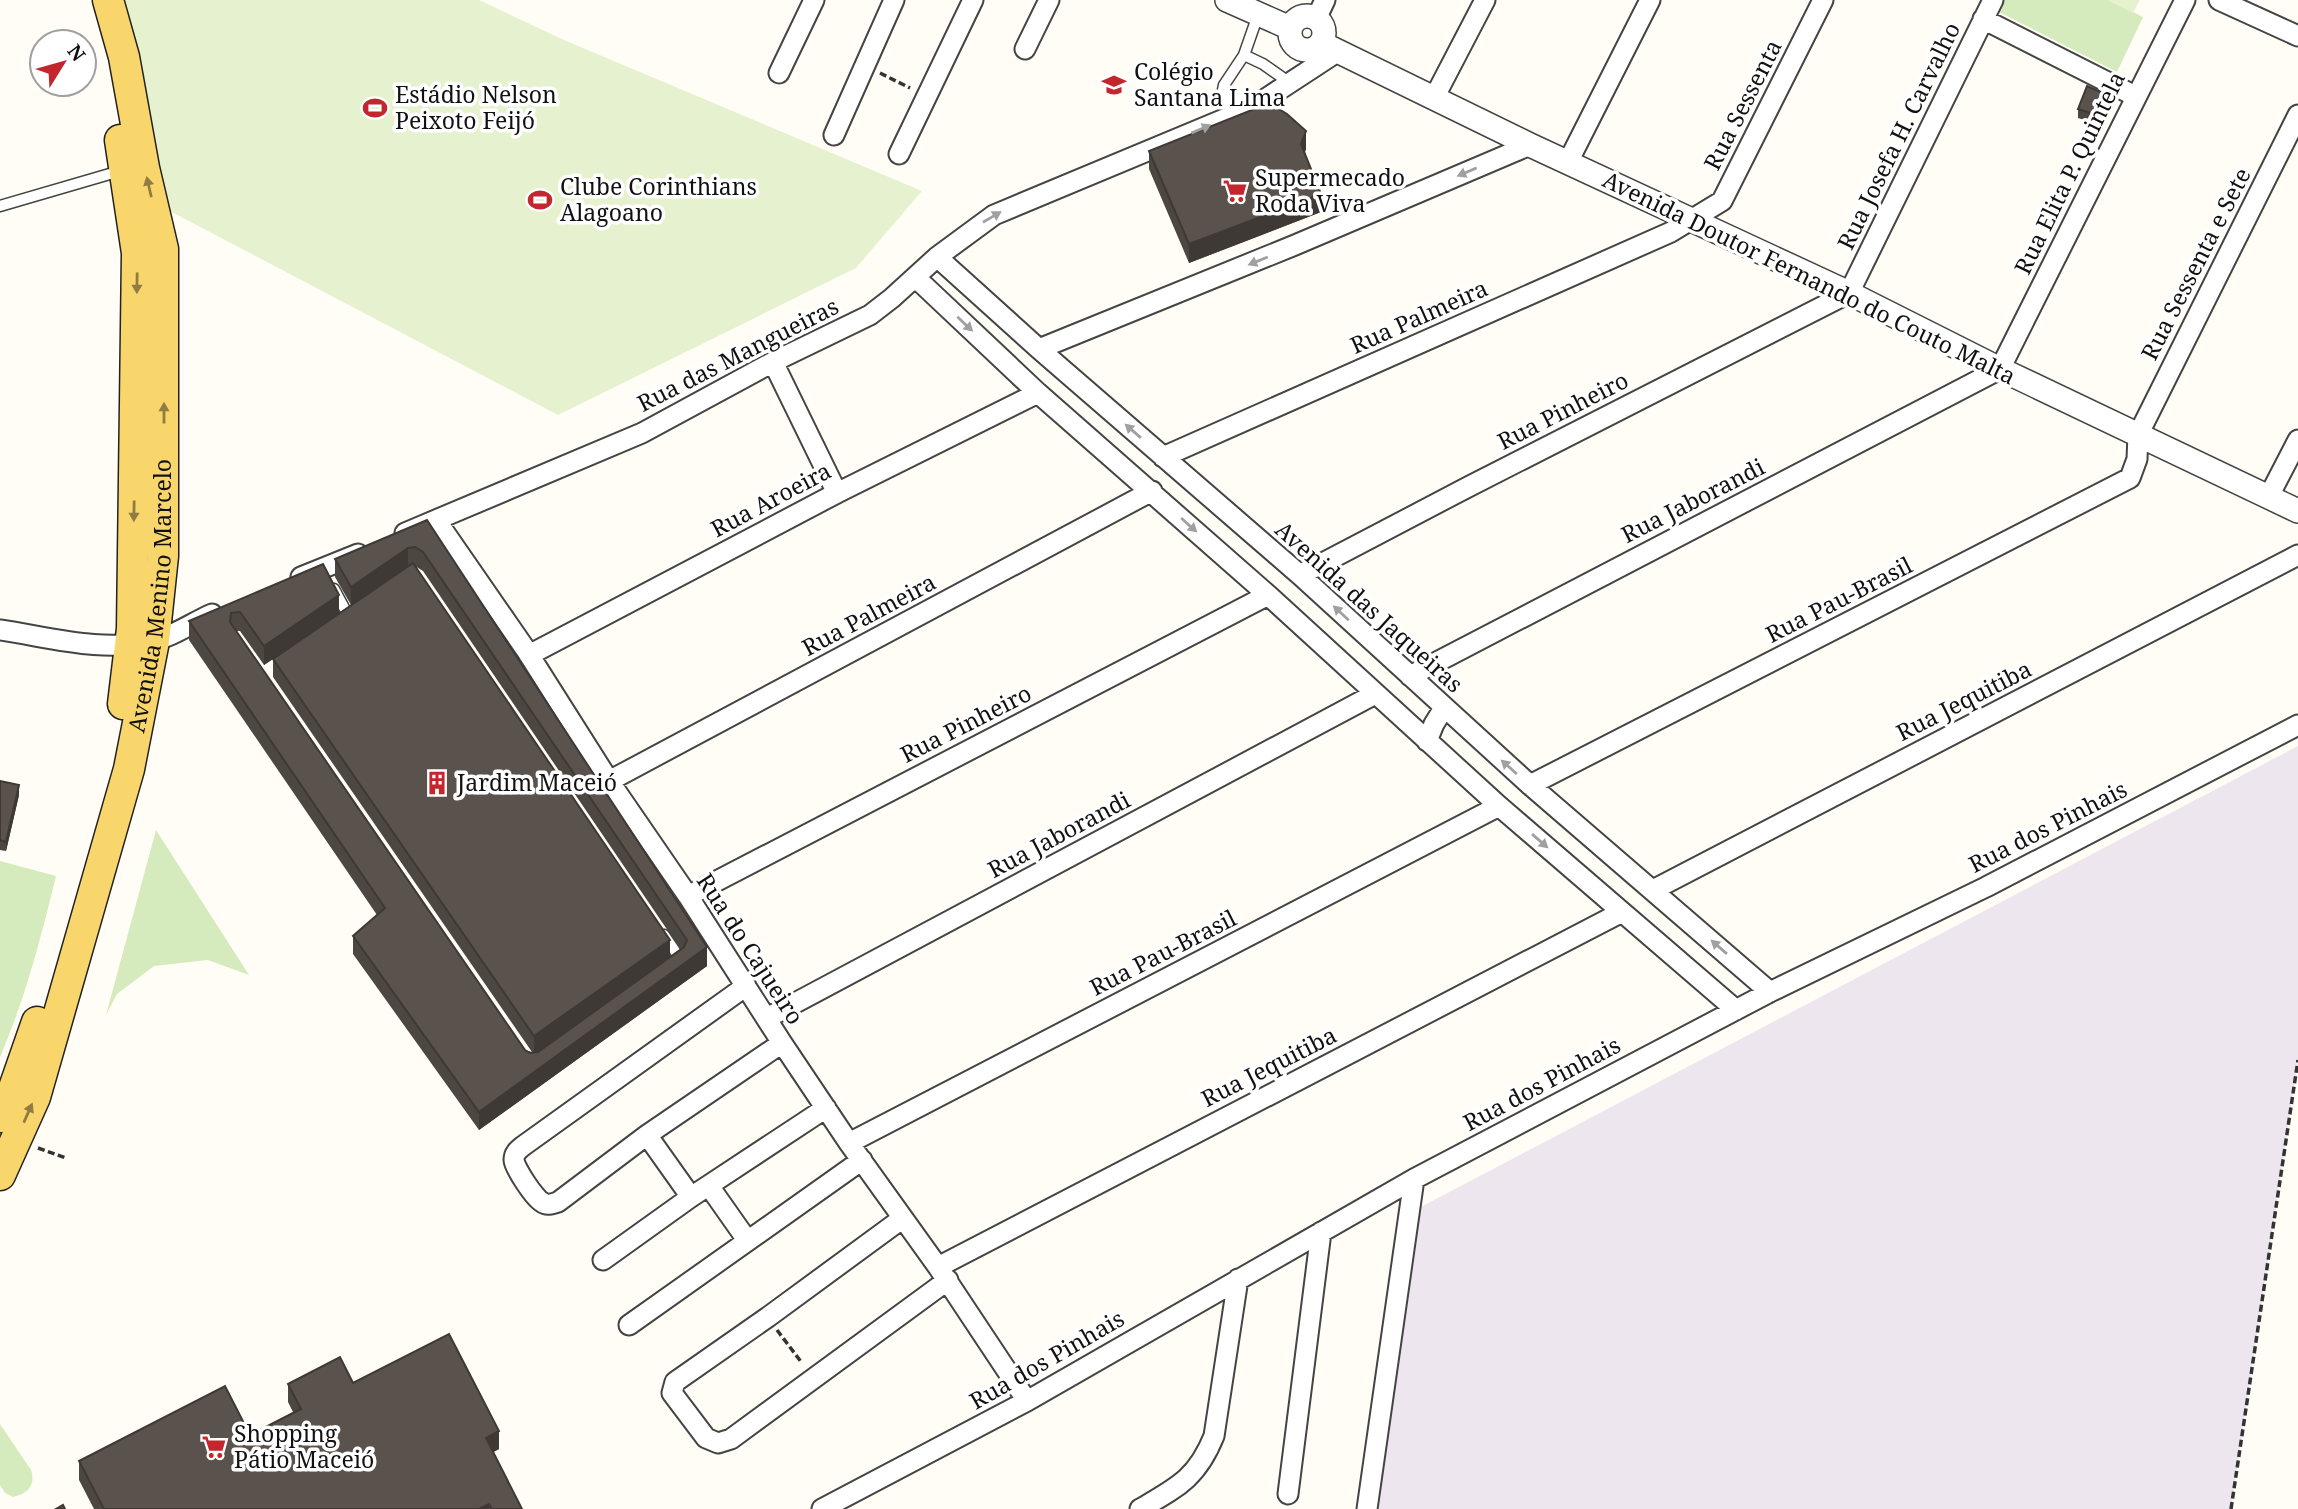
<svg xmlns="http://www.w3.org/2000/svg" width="2298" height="1509" font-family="'Noto Serif',serif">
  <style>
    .industrial { fill: #eee6ef }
    .green { fill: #d5ebbd }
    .pitch { fill: #e6f2cf }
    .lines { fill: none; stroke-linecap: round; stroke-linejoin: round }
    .service-casing { stroke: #444; stroke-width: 13 }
    .minor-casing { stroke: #444; stroke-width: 23 }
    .tertiary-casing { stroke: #444; stroke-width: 26 }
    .primary-casing { stroke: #222; stroke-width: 33 }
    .path { stroke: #333; stroke-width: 3.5; stroke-dasharray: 7 3.5; stroke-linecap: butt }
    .service { stroke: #fff; stroke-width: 10 }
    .minor { stroke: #fff; stroke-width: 19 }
    .tertiary { stroke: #fff; stroke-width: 23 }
    .primary { stroke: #f9d66b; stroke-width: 30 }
    .wall { fill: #4d4742; fill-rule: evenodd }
    .shaded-wall { fill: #3f3936 }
    .building { fill: #5a524d; stroke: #3f3936; stroke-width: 2 }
    .oneway { fill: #a0a0a0 }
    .oneway2 { fill: #917d42 }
    .labels { text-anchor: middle; stroke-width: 7; stroke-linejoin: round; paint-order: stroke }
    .poi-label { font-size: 23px; fill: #111; stroke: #fff; text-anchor: start }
    .street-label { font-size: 23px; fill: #111; stroke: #fff }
  </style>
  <rect width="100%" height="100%" fill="#fffdf5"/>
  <path class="industrial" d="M2298 746V1060L2231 1509H1369L1415 1210Z"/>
  <path class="green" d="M1999 0H2109L2143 17 2117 72 1995 10Z
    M156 830 249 975 208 960 154 966 117 994 106 1015Z
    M0 861 56 876C41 938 25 999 0 1057Z
    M0 1424 31 1470C36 1485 28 1494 13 1497L5 1493 0 1485Z"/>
  <path class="pitch" d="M121 0H479L564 40 922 191 856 268 558 415 166 209Z
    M2107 0H2140L2133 13Z"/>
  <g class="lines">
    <g class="service-casing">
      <path id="service" d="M1244 55 1258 15
        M1233 115 1223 90 1224 85 1244 55 1263 64 1290 83
        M0 206 120 171
        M334 589 349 617
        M664 935 679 957 680 960 677 963"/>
    </g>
    <g class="minor-casing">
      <path id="minor" d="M2219 0 2298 36
        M1316 19 1325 0
        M1983 19 2135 96
        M1025 49 1049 0
        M779 73 814 0
        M1434 98 1485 0
        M834 135 894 0
        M899 154 973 0
        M1568 162 1650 0
        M937 257 1039 349 1300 575 1530 785 1770 992
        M915 277 1038 393 1268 595 1499 806 1736 1010
        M1039 349 1295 245 1530 145
        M773 362 837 493
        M1163 457 1671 232 1722 201 1823 0
        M2269 496 2298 440
        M436 520 526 650 609 781 688 896 782 1043 849 1143 938 1267 1027 1401
        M405 533 642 433 773 362 870 315 892 298 937 257 994 215 1253 107 1337 52
        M1300 575 1468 487 1849 293 1993 0
        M301 577 358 554
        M0 630C49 637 103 653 152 641 173 637 193 622 212 614
        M529 655 837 493 1038 393
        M1410 676 2000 369 2185 0
        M1427 741 1434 724 1444 708
        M609 781 1152 491
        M1530 785 2130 478 2137 459 2138 435 2298 115
        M1653 890 2298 555
        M688 896 1268 595
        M746 986 523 1146C518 1150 514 1153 514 1160 514 1167 535 1199 542 1202 547 1206 552 1204 558 1202L647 1135 782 1043
        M767 1018 1375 694
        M647 1135 691 1197
        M849 1143 1499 806
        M709 1186 747 1240
        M903 1218 768 1317 675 1382 672 1393 706 1438 718 1443 731 1439 948 1280
        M603 1260 691 1197 826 1108
        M938 1267 1622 912
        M629 1325 862 1160
        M1288 1494 1321 1232
        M822 1509 1027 1401 1414 1179 1770 992 1986 887 2298 725
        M1140 1509C1178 1487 1197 1478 1214 1436L1238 1279
        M1367 1509 1414 1179"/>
    </g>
    <g class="tertiary-casing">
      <path id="tertiary" d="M1227 0 1290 28
        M1290 33a17 17 0 1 1 34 0a17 17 0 1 1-34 0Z
        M1321 43 1530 145 1849 293 2000 369 2298 511"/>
    </g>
    <g class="primary-casing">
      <g id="primary">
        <path d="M120 140 137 253 132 629 123 704"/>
        <path d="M0 1117 14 1088 37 1022"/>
        <path id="s1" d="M0 1175 35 1097 129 769 154 641 163 556V249L144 168 124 57 108 0"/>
      </g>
    </g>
    <path class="path" d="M880 73 910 88
      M38 1148 66 1158
      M777 1330 802 1363
      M2231 1509 2298 1060"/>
    <use href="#service" class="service"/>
    <use href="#minor" class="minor"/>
    <use href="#tertiary" class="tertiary"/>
    <use href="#primary" class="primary"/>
  </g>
  <path class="wall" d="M2103 103 2094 123 2078 118V109Z
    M1306 149 1305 152 1321 212 1189 263 1149 169V151Z
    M427 520 707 966 479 1130 353 954V936L377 915 189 640V621L323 564 339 613 351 605 335 577V559ZM415 566 423 571 681 950 670 958ZM236 631H240L264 665 273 659V677L532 1052 525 1050Z
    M0 781 19 795 6 851 0 850Z
    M353 1383 499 1449 493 1452 522 1509H94L79 1480V1461L250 1435 293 1412 288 1402V1384Z"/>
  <path class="shaded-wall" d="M2103 93V103L2094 123V114Z
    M1306 131V149L1301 162V144Z
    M1321 194V212L1189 263V244Z
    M408 548V567L351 606V587Z
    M339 595V614L264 665V646Z
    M19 785V795L6 851V842Z
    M670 940V958L534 1055V1036Z
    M707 947V966L479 1130V1112Z
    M499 1431V1449L486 1456V1438Z
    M489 1504V1509H479Z"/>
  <path class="building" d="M2087 86 2103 93 2094 114 2078 109Z
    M1269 103 1287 114 1306 131 1301 144 1321 194 1189 244 1149 151Z
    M427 520 707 947 479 1112 353 936 385 908 189 621 323 564 339 595 264 646 240 612 231 613 230 622 525 1050 530 1053 538 1052 684 947 687 940 423 552 415 547 408 548 351 587 335 559Z
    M413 563 670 940 534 1036 273 659Z
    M0 781 19 785 6 842 0 840Z
    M449 1334 499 1431 486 1438 522 1509H492L489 1504 479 1509H104L79 1461 225 1386 250 1435 301 1409 288 1384 340 1357 353 1383Z
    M63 1505 65 1509H56Z"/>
  <defs><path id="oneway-solid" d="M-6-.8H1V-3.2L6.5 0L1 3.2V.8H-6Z" transform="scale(1.75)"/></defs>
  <g class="oneway">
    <use href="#oneway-solid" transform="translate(1201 129) rotate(-23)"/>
    <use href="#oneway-solid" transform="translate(1467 172) rotate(157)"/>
    <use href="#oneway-solid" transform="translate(992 217) rotate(-30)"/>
    <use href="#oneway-solid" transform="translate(1258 261) rotate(158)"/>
    <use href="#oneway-solid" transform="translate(965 324) rotate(43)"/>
    <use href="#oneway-solid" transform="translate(1133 431) rotate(-139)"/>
    <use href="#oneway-solid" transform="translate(1189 525) rotate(42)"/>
    <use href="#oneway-solid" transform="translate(1341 613) rotate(-137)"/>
    <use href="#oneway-solid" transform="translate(1509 767) rotate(-138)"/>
    <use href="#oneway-solid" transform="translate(1540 841) rotate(41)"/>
    <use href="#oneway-solid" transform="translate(1719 947) rotate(-139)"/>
  </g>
  <g class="oneway2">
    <use href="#oneway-solid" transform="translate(149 187) rotate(-103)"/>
    <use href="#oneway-solid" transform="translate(137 283) rotate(91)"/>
    <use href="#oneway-solid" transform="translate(164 413) rotate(-90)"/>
    <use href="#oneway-solid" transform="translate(134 511) rotate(91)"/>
    <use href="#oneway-solid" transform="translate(28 1113) rotate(-66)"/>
  </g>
  <defs>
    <g id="school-bare" transform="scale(1.89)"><path d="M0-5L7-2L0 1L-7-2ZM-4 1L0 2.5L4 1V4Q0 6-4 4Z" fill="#c4262e" stroke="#fff" stroke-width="2.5" paint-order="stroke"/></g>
    <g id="stadium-bare" transform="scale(1.89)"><path d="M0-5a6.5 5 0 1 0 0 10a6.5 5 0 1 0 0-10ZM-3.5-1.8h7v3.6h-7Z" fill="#c4262e" stroke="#fff" stroke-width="2.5" paint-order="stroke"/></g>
    <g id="supermarket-bare" transform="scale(1.89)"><path d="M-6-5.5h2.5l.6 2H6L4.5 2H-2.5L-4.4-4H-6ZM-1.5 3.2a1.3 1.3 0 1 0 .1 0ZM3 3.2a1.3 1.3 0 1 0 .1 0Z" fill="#c4262e" stroke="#fff" stroke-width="2.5" paint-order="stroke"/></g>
    <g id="building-bare" transform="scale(1.89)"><path d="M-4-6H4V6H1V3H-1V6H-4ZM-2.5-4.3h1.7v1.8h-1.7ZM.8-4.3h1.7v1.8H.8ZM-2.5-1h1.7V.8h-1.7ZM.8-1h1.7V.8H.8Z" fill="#c4262e" stroke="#fff" stroke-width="2.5" paint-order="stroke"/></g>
  </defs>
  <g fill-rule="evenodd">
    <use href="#school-bare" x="1114" y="85"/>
    <use href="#stadium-bare" x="375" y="108"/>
    <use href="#supermarket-bare" x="1235" y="191"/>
    <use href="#stadium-bare" x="540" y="200"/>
    <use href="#building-bare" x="437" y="783"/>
    <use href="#supermarket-bare" x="214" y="1447"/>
  </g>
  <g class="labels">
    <g class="poi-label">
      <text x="1134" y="80">Colégio<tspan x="1134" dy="26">Santana Lima</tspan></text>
      <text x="395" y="103">Estádio Nelson<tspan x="395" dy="26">Peixoto Feijó</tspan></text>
      <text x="1255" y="186">Supermecado<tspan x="1255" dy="26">Roda Viva</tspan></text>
      <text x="560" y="195">Clube Corinthians<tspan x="560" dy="26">Alagoano</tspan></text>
      <text x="457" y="791">Jardim Maceió</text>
      <text x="234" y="1442">Shopping<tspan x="234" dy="26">Pátio Maceió</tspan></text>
    </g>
    <g class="street-label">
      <text transform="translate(1743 105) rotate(-63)" y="8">Rua Sessenta</text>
      <text transform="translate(1899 136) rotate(-64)" y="8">Rua Josefa H. Carvalho</text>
      <text transform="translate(2070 173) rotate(-64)" y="8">Rua Elita P. Quintela</text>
      <text transform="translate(2196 264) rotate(-63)" y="8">Rua Sessenta e Sete</text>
      <text transform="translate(1809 278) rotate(26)" y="8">Avenida Doutor Fernando do Couto Malta</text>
      <text transform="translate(1419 317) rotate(-24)" y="8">Rua Palmeira</text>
      <text transform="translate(738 355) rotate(-27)" y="8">Rua das Mangueiras</text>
      <text transform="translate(1563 411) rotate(-27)" y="8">Rua Pinheiro</text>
      <text transform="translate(771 500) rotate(-28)" y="8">Rua Aroeira</text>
      <text transform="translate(1693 501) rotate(-27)" y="8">Rua Jaborandi</text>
      <text dy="8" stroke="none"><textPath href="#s1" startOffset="602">Avenida Menino Marcelo</textPath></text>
      <text transform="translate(1839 600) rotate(-27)" y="8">Rua Pau-Brasil</text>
      <text transform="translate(1369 607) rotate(42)" y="8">Avenida das Jaqueiras</text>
      <text transform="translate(869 615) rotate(-28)" y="8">Rua Palmeira</text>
      <text transform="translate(1964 701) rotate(-27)" y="8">Rua Jequitiba</text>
      <text transform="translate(966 724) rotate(-27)" y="8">Rua Pinheiro</text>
      <text transform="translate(2048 827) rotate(-27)" y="8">Rua dos Pinhais</text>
      <text transform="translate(1059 835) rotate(-28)" y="8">Rua Jaborandi</text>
      <text transform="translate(750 949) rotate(57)" y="8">Rua do Cajueiro</text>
      <text transform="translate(1163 953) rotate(-27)" y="8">Rua Pau-Brasil</text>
      <text transform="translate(1269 1067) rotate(-27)" y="8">Rua Jequitiba</text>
      <text transform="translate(1542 1084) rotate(-28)" y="8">Rua dos Pinhais</text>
      <text transform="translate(1047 1360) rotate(-30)" y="8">Rua dos Pinhais</text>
    </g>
  </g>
  <g transform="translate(63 63) rotate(53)"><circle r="33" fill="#ffffff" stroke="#a0a0a0" stroke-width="2"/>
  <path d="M0-5L12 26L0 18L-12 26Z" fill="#c4262e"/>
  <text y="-10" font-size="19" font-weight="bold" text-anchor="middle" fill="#111111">N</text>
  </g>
</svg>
